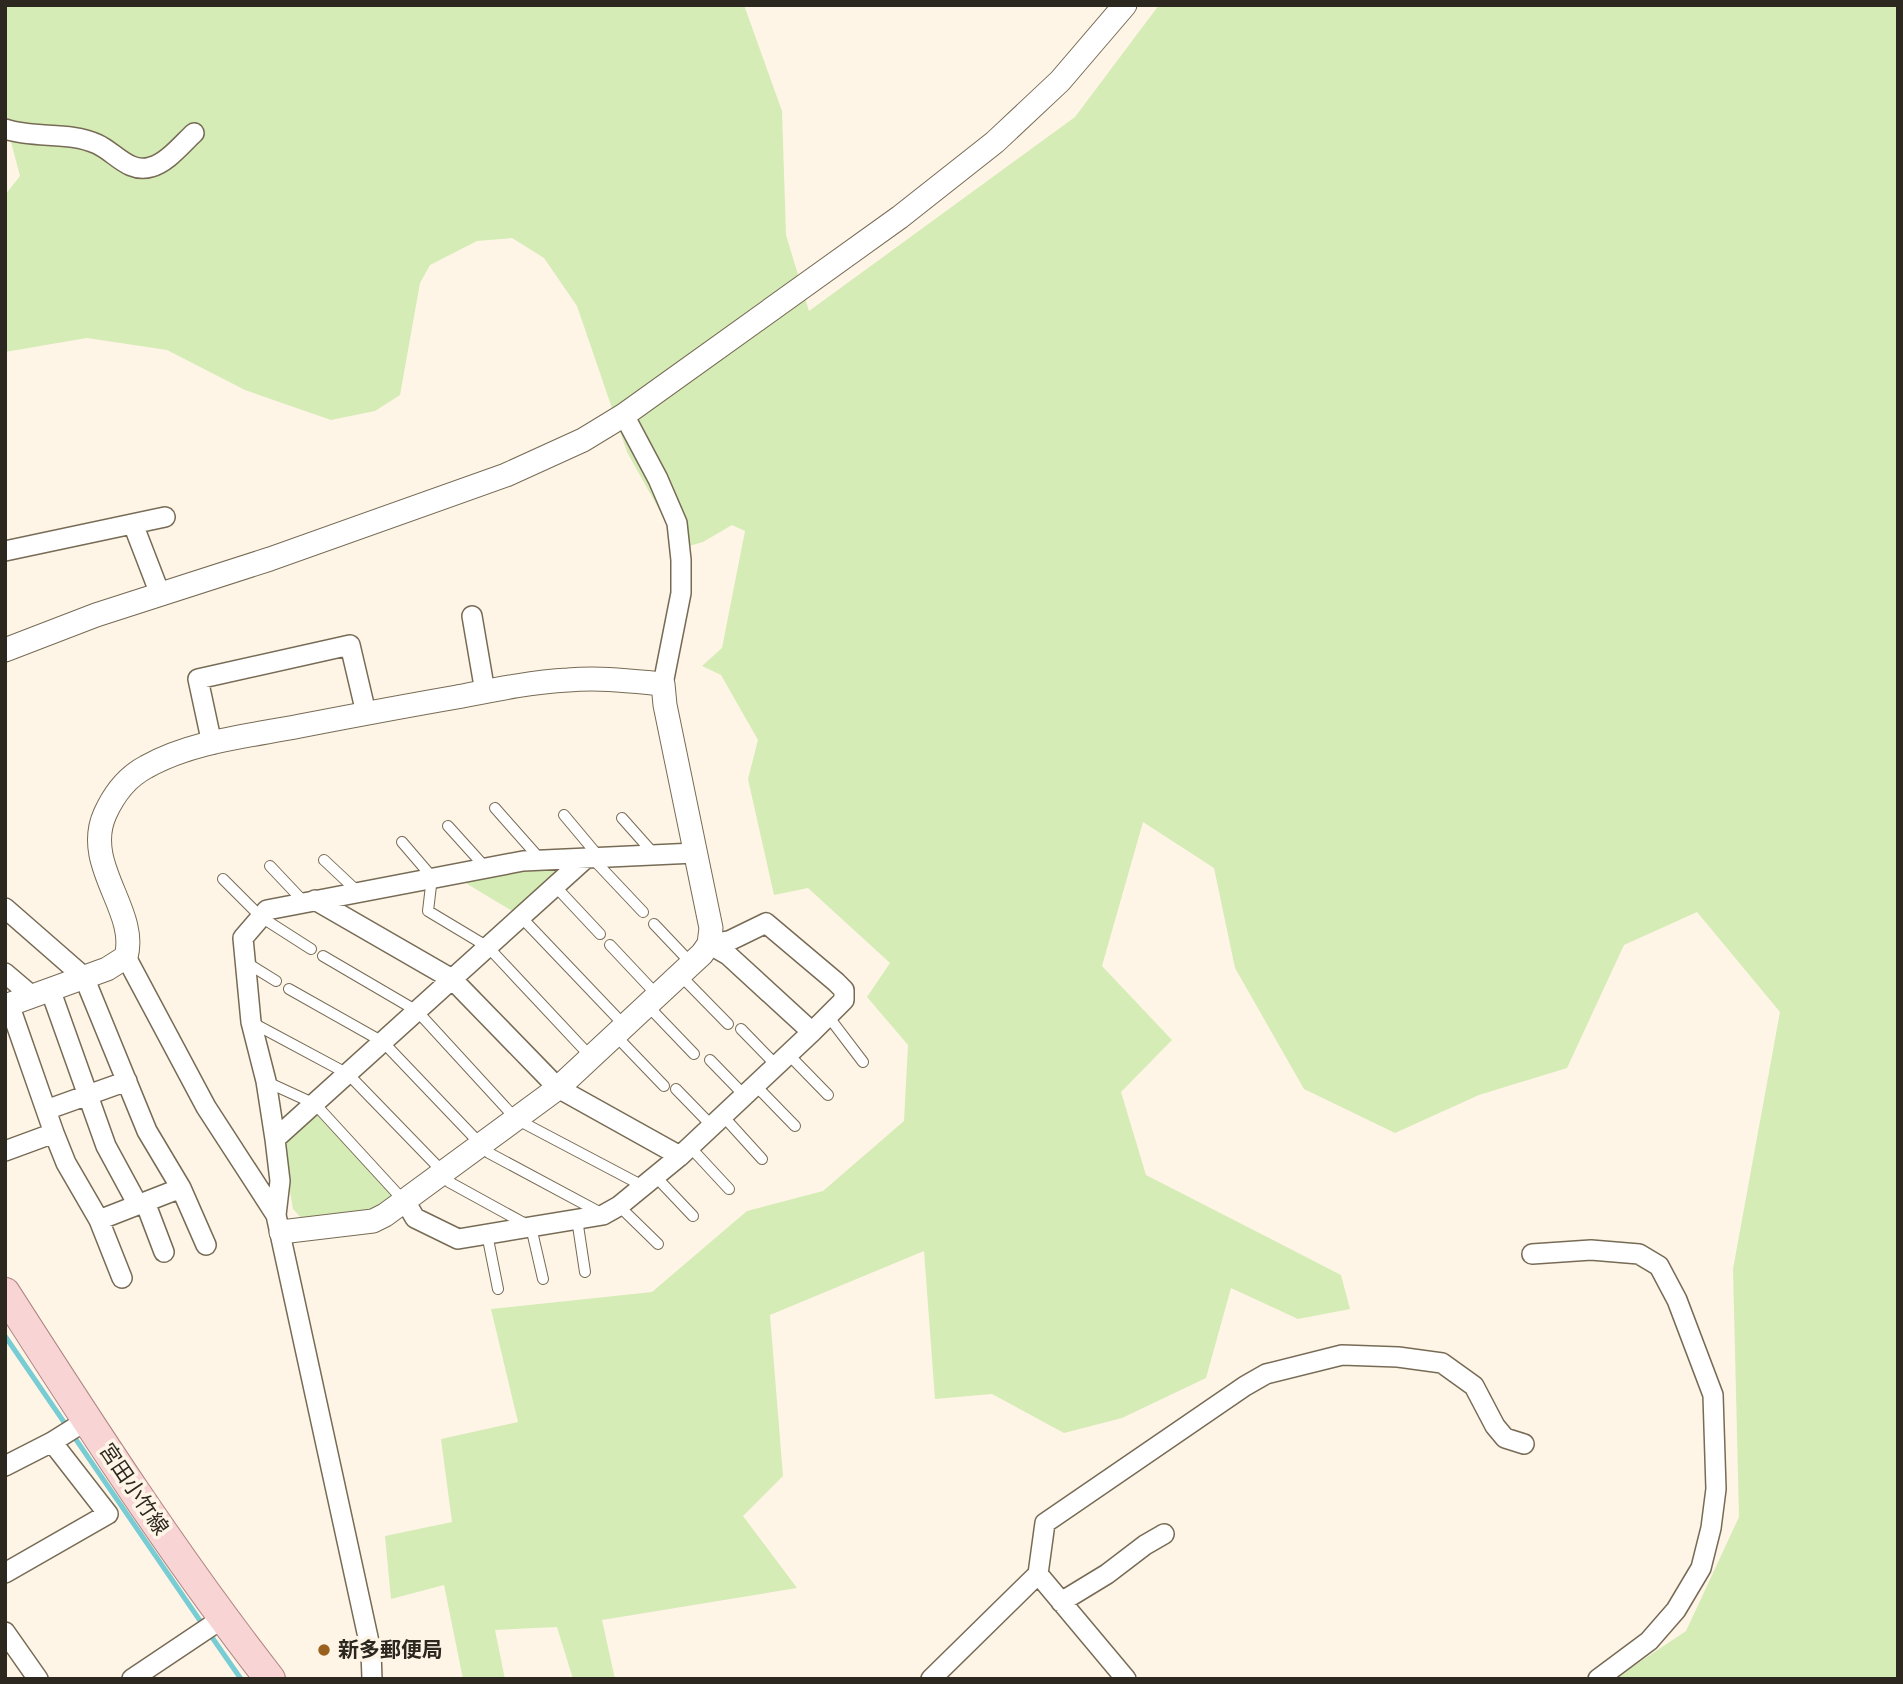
<svg xmlns="http://www.w3.org/2000/svg" width="1903" height="1684" font-family="'DM Sans','Noto Sans JP',sans-serif">
  <style>
    .green { fill: #d6ecb6 }
    .lines { fill: none; stroke-linecap: round; stroke-linejoin: round }
    .stream { stroke: #78cdd4; stroke-width: 5 }
    .service-casing { stroke: #776b55; stroke-width: 12 }
    .minor-casing { stroke: #776b55; stroke-width: 22 }
    .tertiary-casing { stroke: #776b55; stroke-width: 25 }
    .primary-casing { stroke: #ae8582; stroke-width: 32 }
    .service { stroke: #fff; stroke-width: 10 }
    .minor { stroke: #fff; stroke-width: 19 }
    .tertiary { stroke: #fff; stroke-width: 23 }
    .primary { stroke: #f8d4d4; stroke-width: 30 }
    .poi-dot { fill: #99601e; stroke: #fef5e7; stroke-width: 2.5 }
    .labels { text-anchor: middle; stroke-width: 7; stroke-linejoin: round; paint-order: stroke }
    .street-label { font-size: 21px; fill: #2d281f; stroke: #fef5e7 }
    .poi-label { font-size: 21px; font-weight: bold; fill: #2d281f; stroke: #fef5e7; text-anchor: start }
  </style>
  <rect width="100%" height="100%" fill="#fef5e7"/>
  <path class="green" d="M5 5H744L782 111 786 235 809 311 1075 117 1159 5H1898V1679H1614L1686 1631 1739 1517 1733 1269 1780 1012 1697 912 1624 945 1567 1068 1479 1095 1395 1133 1304 1089 1235 968 1214 868 1143 822 1102 966 1172 1040 1121 1092 1146 1175 1341 1275 1350 1309 1298 1319 1231 1288 1206 1378 1122 1418 1064 1433 992 1394 935 1399 924 1251 770 1315 783 1476 743 1516 797 1588 602 1620 615 1679H573L557 1627 495 1630 505 1679H463L444 1585 391 1599 385 1536 452 1522 441 1439 518 1422 491 1309 652 1292 747 1211 823 1191 904 1121 908 1045 867 997 890 963 808 888 774 895 748 779 758 740 721 675 702 666 722 648 745 531 732 525 703 542 689 546 675 538 627 452 577 306 544 258 512 238 477 241 430 265 420 283 400 395 375 411 331 420 245 390 167 350 87 338 5 352V195L20 176 5 119Z
    M559 864 565 871 517 914 459 879Z
    M315 1113 394 1196 373 1212 303 1220 293 1209 283 1150 286 1138Z"/>
  <g class="lines">
    <path class="stream" d="M5 1336 203 1625
      M209 1633 241 1679"/>
    <g class="service-casing">
      <path id="service" d="M495 808 541 860
        M564 815 600 858
        M622 818 654 854
        M448 826 485 867
        M402 842 432 877 428 911 488 947 591 1057
        M593 859 643 912
        M324 860 357 891
        M270 866 304 902
        M223 879 261 917 311 949
        M555 886 600 934
        M521 917 624 1025
        M654 924 691 963
        M610 945 657 995
        M323 956 417 1011 516 1119 643 1186
        M247 963 276 981
        M680 975 728 1024
        M289 989 383 1042 489 1153 601 1213
        M647 1005 694 1054
        M828 1016 863 1062
        M251 1022 348 1074 443 1172 449 1182 531 1227 543 1279
        M741 1029 777 1066
        M615 1035 664 1086
        M789 1055 828 1095
        M710 1060 745 1096
        M267 1082 315 1104 404 1201
        M756 1086 795 1126
        M676 1089 712 1126
        M723 1116 762 1159
        M690 1147 729 1189
        M656 1177 693 1216
        M619 1206 658 1244
        M577 1219 585 1272
        M487 1234 498 1289"/>
    </g>
    <g class="minor-casing">
      <path id="minor" d="M5 129C35 139 69 131 97 144 115 152 129 174 151 167 167 163 182 144 194 133
        M624 415 658 479 677 523 681 560V593L663 684
        M133 524 160 594
        M5 551 165 517
        M472 616 485 692
        M212 744 198 679 350 645 366 713
        M315 900 452 979 558 1088 680 1156
        M5 908 84 977 147 1131 181 1188 99 1220 66 1163 54 1133
        M709 944 729 941 766 923 836 982 844 990V1000L812 1032
        M126 957 206 1107 276 1215 371 1651 372 1679
        M5 973 32 996
        M50 989 106 1146 138 1205
        M46 1110 127 1081
        M275 1139 585 859
        M5 1151 54 1133 9 1004
        M181 1188 206 1245
        M405 1201 415 1218 458 1239 603 1215 619 1206 680 1156 812 1032 728 955 709 944
        M145 1202 164 1252
        M276 1215 280 1181 275 1139 266 1081 251 1022 243 938 267 910 523 861 695 853
        M99 1220 122 1278
        M1532 1254 1591 1250 1639 1254 1659 1266 1677 1300 1713 1395 1716 1489 1711 1528 1701 1568 1676 1610 1649 1641 1598 1679
        M5 1466 52 1442 87 1420
        M5 1573 108 1514 52 1442
        M1038 1574 1126 1679
        M1061 1602 1107 1574 1145 1545 1164 1534
        M5 1632 38 1679
        M132 1679 223 1618
        M931 1679 1038 1574 1045 1523 1245 1386 1266 1374 1342 1355 1398 1357 1442 1363 1474 1386 1495 1426 1505 1438 1524 1444"/>
    </g>
    <g class="tertiary-casing">
      <path id="tertiary" d="M5 650 96 615 270 559 506 475 583 440 624 415 900 217 995 142 1060 81 1125 5
        M5 1006 107 969 126 957C139 911 82 865 105 814 114 794 127 777 146 767 192 741 249 736 300 726 352 716 405 706 457 697 493 690 531 682 568 680 600 677 631 681 663 684L665 705 711 928 709 944 702 954 558 1088 385 1215 373 1221 281 1232"/>
    </g>
    <g class="primary-casing">
      <path id="primary" d="M5 1293C89 1424 174 1556 270 1679"/>
    </g>
    <use href="#service" class="service"/>
    <use href="#minor" class="minor"/>
    <use href="#tertiary" class="tertiary"/>
    <use href="#primary" class="primary"/>
  </g>
  <circle class="poi-dot" cx="324" cy="1650" r="7"/>
  <g class="labels">
    <g class="street-label">
      <text transform="translate(134 1489) rotate(56)" y="7">宮田小竹線</text>
    </g>
    <g class="poi-label">
      <text x="338" y="1657">新多郵便局</text>
    </g>
  </g>
  <rect width="1903" height="1684" fill="none" stroke="#2d281f" stroke-width="14"/>
</svg>
